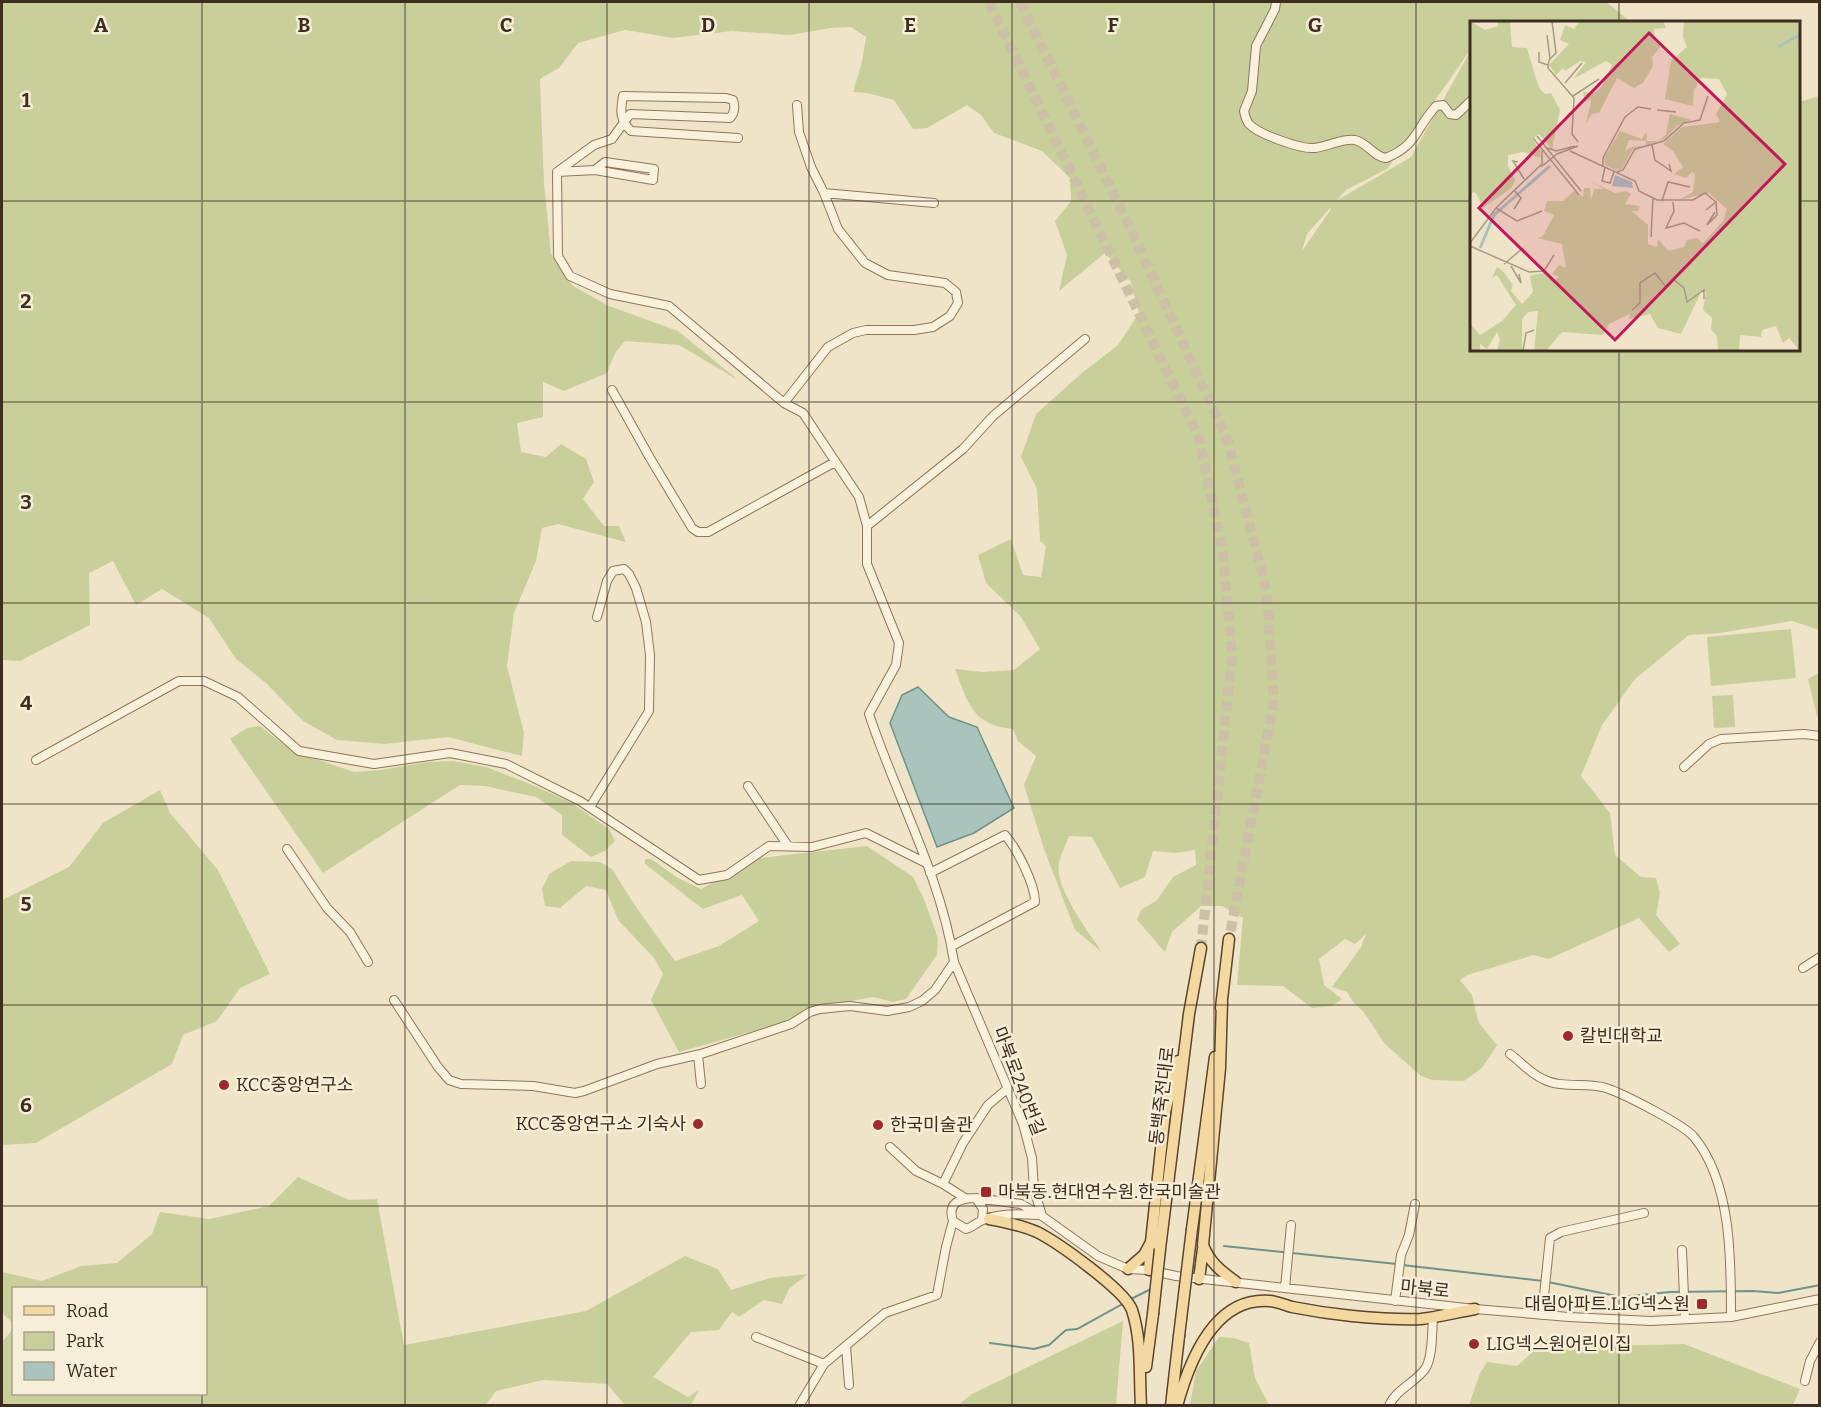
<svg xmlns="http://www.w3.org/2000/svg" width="1821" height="1407" font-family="Bitter,'Noto Sans KR',serif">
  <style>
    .green { fill: #c9cf9b; fill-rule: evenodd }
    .water { fill: #a9c4bc; stroke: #6f938a; stroke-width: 1.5 }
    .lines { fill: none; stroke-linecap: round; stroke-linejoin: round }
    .stream { stroke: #6f938a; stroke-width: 2 }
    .major-tunnel { stroke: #ccc0a6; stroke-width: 10; stroke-dasharray: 10 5; stroke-linecap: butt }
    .minor-casing { stroke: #8d765c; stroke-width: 10 }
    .major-casing { stroke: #5b4430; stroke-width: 13 }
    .minor { stroke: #faf1dc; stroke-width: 8 }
    .major { stroke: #f3d9a0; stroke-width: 10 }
    .major-bridge-casing { stroke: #5b4430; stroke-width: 13; stroke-linecap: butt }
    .major-bridge { stroke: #f3d9a0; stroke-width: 10 }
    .grid { fill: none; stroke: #3d2e20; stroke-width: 1.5; stroke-opacity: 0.55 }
    .poi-dot { fill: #9e2a2b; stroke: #f7eed8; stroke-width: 2 }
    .labels { text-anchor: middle; stroke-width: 5; stroke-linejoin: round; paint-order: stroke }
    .poi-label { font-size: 18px; fill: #3d2e20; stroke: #f7eed8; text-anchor: start }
    .street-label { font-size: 18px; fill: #3d2e20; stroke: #f7eed8 }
    .inset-river { fill: none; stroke: #a9c4bc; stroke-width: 3 }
    .inset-road { fill: none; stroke: #a89b85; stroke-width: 1.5 }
    .view { fill: #c2185b; fill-opacity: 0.15; stroke: #c2185b; stroke-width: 3 }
    .inset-edge { fill: none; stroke: #3d2e20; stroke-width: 3 }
    .grid-label { font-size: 20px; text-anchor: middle; font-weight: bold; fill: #3d2e20; stroke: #f7eed8; stroke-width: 5; stroke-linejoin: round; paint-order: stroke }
  </style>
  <rect width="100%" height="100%" fill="#f0e4c8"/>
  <path class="green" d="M2 2H1606L1631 22H1472L1471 49 1387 169 1346 190 1336 201 1411 157 1471 50 1472 350H1798L1799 102 1819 96V630L1792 621 1720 633 1689 635 1635 679 1602 725 1581 776 1610 813 1615 855 1641 877 1656 878 1660 893 1656 915 1680 944 1669 952 1639 918 1549 959 1534 955 1467 975 1460 980 1472 995 1479 1023 1497 1045 1482 1068 1464 1081 1432 1080 1421 1076 1385 1044 1363 1011 1353 1002 1347 992 1332 987 1361 947 1366 934 1355 944 1345 939 1319 959 1324 985 1342 999 1332 1006 1312 1008 1283 986 1237 985 1243 918 1222 906H1201L1172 932 1165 952 1137 920 1141 910 1157 900 1173 877 1196 865 1195 850 1175 853 1153 851 1145 877 1120 888 1092 837 1069 836C1066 844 1061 854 1059 863 1054 887 1089 933 1102 952L1075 930 1044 849 1024 785 1036 756 1018 741 1013 729C972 725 968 703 955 669L983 672 1014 670 1040 649 1021 617 986 583 978 555 1011 539 1023 575 1041 577 1046 546 1040 541 1037 489 1021 457 1036 414 1082 373 1118 345 1139 313 1131 282 1105 253 1059 291 1067 255 1055 221 1071 201 1070 178 1042 151 994 133 981 115 967 105 927 128 913 129 894 100 867 93 853 92 862 62 866 37 851 27 831 28 790 35 732 31 673 38 625 30 578 43 559 68 540 79 544 183 551 254 573 286 609 306 678 331 738 380 679 345 625 341 615 353 607 373 564 391 543 382V417L517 423 521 452 546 457 561 444 586 459 594 482 583 499 604 526H619L626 542 558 524 542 528 536 561 514 613 507 666 524 733 522 756 448 737 385 744 337 740 303 721 266 683 236 659 209 618 162 589 136 605 113 561 89 573 90 625 20 661 2 660ZM1330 208 1331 209 1302 251 1307 234Z
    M1791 629 1796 678 1711 686 1707 637Z
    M1819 673V718L1817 716 1808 679Z
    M1733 695 1735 727 1714 728 1712 696Z
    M260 726 283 744 313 758 354 772 381 770 427 762 453 761 486 767 530 784 570 802 609 829 615 841 605 851 591 857 562 835V815L536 797 485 786 460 785 323 873 230 739 247 728Z
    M160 790 170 813 218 870 270 974 240 988 217 1021 183 1035 172 1064 36 1143 2 1145V900L69 867 103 823Z
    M867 846 913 877 924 899 938 938 937 955 906 999 893 1002 873 997 809 1009 779 1024 679 1052 651 1000 663 974 654 958 618 920 606 890 586 886 560 908 545 906 542 889 549 874 571 861 600 862 612 869 636 907 675 961 719 946 759 921 742 895 703 909 645 864V859H651L678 878 701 889 759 858Z
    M298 1177 349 1200 377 1199 404 1345 586 1311 685 1256 718 1269 731 1290 770 1278 808 1274 789 1289 782 1304 764 1300 739 1317 732 1312 719 1330 691 1332 653 1377 688 1397 699 1390 691 1405H625L607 1384 543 1380 496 1391 485 1406 2 1405V1342L13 1329 14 1394H206V1288H14L13 1323 2 1313V1272L42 1281 81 1266 117 1263 152 1234 160 1212 209 1219 269 1206Z
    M1123 1321 1116 1405H958L972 1394Z
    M1219 1337 1234 1338 1249 1343 1255 1378 1269 1405H1190L1196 1371Z
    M1547 1339 1604 1346 1684 1344 1800 1389 1793 1405H1469L1480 1373 1487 1362 1517 1366Z"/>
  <path class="water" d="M918 687 949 717 977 727 1014 808 974 833 937 847 890 723 902 695Z"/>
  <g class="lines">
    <path class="stream" d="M1224 1246 1397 1264
      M1402 1265 1543 1281
      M1548 1282 1621 1297 1670 1292 1753 1291 1778 1293 1820 1285
      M1129 1300 1151 1289
      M990 1343 1034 1349 1049 1345 1066 1330 1077 1329 1124 1303"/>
    <path class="major-tunnel" d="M989 2 1199 438 1223 553 1232 657 1201 948
      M1020 2 1133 234 1228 441 1267 593 1274 701 1229 939"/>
    <g class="minor-casing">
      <path id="minor" d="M1276 2 1275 9 1256 46 1252 91 1244 111C1245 116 1246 120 1249 124 1258 134 1300 149 1314 148 1328 147 1341 138 1355 140 1368 143 1374 157 1386 158 1418 145 1415 129 1436 106L1443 105 1450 114 1456 115 1472 100
        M595 170 605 162 654 169 653 180 595 170 557 172 594 145 612 139 630 114 730 118C735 113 735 105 733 100L726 98 623 96C620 112 620 120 631 131L738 138
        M557 172 558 256 570 276 610 294 669 306 784 403 803 413 859 497 867 526V564L899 643 896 665 869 714C896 796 941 876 954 962L1023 1124 1032 1158 1034 1189 1042 1216
        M824 193 934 203
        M612 390 650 458 692 528 698 532H708L835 462
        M784 403 828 347 853 333 866 330H914L933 327 950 316 958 303 956 292 945 283 888 275 865 263 838 229 824 193 811 167 799 132 797 105
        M867 526 963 449 993 416 1085 339
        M36 760 179 681H204L238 697 299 751 374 764 450 753 506 764 580 801 699 880 727 875 769 846 812 847 866 833 926 863
        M1684 767 1709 744 1721 739 1804 734 1820 736
        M748 786 788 846
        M590 807 649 711 650 655 646 622 636 588 629 574 624 569 613 571 607 581 597 617
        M287 849 327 908 350 932 368 962
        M930 873 1005 835C1017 849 1035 884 1035 902L952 946
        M1803 968 1820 957
        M394 1000 438 1067 449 1080 461 1084 533 1086 575 1093 584 1091 657 1064 701 1054 791 1024 810 1012 820 1009 850 1006 887 1011 909 1007 922 1001 935 990 954 962
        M1510 1054C1520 1061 1531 1074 1543 1079 1562 1089 1586 1082 1606 1088 1624 1094 1683 1124 1694 1137 1732 1183 1731 1261 1731 1317
        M698 1055 701 1084
        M890 1147 916 1171 943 1184 965 1198
        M943 1184 963 1143 988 1105 1007 1089
        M976 1198 1021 1204 1042 1216 1098 1256 1128 1269 1149 1270 1176 1276 1475 1309 1569 1317 1651 1321 1731 1317 1820 1299
        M982 1220 983 1209 976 1198C959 1198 947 1203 953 1221L966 1229C973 1227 977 1222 983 1220 999 1213 1020 1214 1038 1215
        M1682 1250 1685 1319
        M1285 1288 1291 1225
        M1395 1301 1401 1255 1409 1235 1415 1204
        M1542 1315 1550 1238 1561 1232 1644 1213
        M756 1337 824 1364
        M846 1346 849 1385
        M1805 1381 1810 1361 1820 1342
        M799 1406 824 1364 885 1313 937 1295 946 1247 953 1221
        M1389 1406C1396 1389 1415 1383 1425 1369 1433 1358 1432 1330 1433 1317"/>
    </g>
    <g class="major-casing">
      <path id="major" d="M1222 1002 1220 1068 1203 1245C1210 1263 1221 1271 1236 1282
        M1221 1008 1229 939
        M989 1219C1006 1222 1021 1225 1037 1232 1057 1242 1125 1290 1132 1310 1142 1341 1139 1373 1141 1406
        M1192 1229 1215 1057
        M1160 1249 1189 1014 1201 948
        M1128 1269 1144 1255 1151 1242 1165 1112 1178 1061
        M1149 1270 1151 1245
        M1199 1279 1203 1249
        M1146 1367 1153 1314
        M1171 1406 1179 1336
        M1177 1406C1189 1362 1214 1296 1270 1301 1278 1302 1285 1305 1292 1307 1312 1311 1332 1314 1352 1316 1374 1318 1399 1320 1421 1319 1439 1317 1457 1312 1475 1309"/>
    </g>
    <use href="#minor" class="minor"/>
    <use href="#major" class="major"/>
    <g class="major-bridge-casing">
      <path id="major-bridge" d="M1153 1314 1160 1249
        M1179 1336 1192 1229"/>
    </g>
    <use href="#major-bridge" class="major-bridge"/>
  </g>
  <path class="grid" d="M202 2V1288M405 2V1406M607 2V1406M809 2V1406M1012 2V1406M1214 2V1406M1416 2V1406M1619 2V22M2 201H1472M1798 201H1820M1619 350V1406M2 402H1820M2 603H1820M2 804H1820M2 1005H1820M2 1206H1820M202 1394V1406"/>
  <g class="poi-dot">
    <circle cx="1568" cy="1036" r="6"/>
    <circle cx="224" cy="1085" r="6"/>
    <circle cx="698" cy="1124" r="6"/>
    <circle cx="878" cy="1125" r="6"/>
    <rect x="980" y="1186" width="12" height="12" rx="3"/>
    <rect x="1696" y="1298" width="12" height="12" rx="3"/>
    <circle cx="1474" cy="1344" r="6"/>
  </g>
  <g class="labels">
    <g class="poi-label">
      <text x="1580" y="1042">칼빈대학교</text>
      <text x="236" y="1091">KCC중앙연구소</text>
      <text x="686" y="1130" text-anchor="end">KCC중앙연구소 기숙사</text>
      <text x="890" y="1131">한국미술관</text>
      <text x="998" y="1198">마북동.현대연수원.한국미술관</text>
      <text x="1690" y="1310" text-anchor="end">대림아파트.LIG넥스원</text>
      <text x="1486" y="1350">LIG넥스원어린이집</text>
    </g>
    <g class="street-label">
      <text transform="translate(1019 1081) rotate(69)" y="6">마북로240번길</text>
      <text transform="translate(1162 1096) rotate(-83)" y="6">동백죽전대로</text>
      <text transform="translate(1425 1289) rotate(6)" y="6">마북로</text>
    </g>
  </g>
  <g transform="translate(1470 21)">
    <rect width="330" height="330" fill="#f0e4c8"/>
    <path d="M0 0 15 9 28 5V0H40L42 26 57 27 69 67 75 73 81 72 90 89 82 128 69 113 62 118 71 130 70 137 53 131 38 134V145L45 159 41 167 13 187 6 172 3 171 0 177ZM110 0H193L196 7 184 8 185 21 191 20 192 24 182 36 183 45 173 62 164 67 147 57 129 92 122 93 116 102 121 81V78L115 81 113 71 124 72 131 67 142 44 136 40 103 58 116 41 110 40 95 50 93 47 86 54 79 44 99 23 90 19 95 4 104 8ZM214 0H330V330L319 317 313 322 306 305 292 309 291 316 270 314 269 330H248L247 315 241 308 242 297 233 289 236 271 232 269 211 313 188 307 180 293 159 298 160 293 139 303 133 314 92 311 76 330H64L68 290 58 291 52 298V330H27L30 318 27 311 17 328 10 323V330H0V303L10 314 32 300 46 284 27 254 22 257 27 246 33 250 43 264 41 270 52 283 63 271 60 255 76 251 82 260 89 256 82 253 89 244 96 247 92 223 67 217 73 215 84 194 74 190 77 180H93L104 170 113 176 114 167H120L121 179 124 168H134L120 160 145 172 156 170 161 173 155 183 170 185 168 190H162L178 204V223L187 226 188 218 198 230 214 226 217 219 226 217 233 222 253 200 257 188 239 172 209 179 223 171 225 153 222 151 216 157 204 153 213 146 203 130 193 123 212 106 250 101 246 93 257 73 249 58 231 57 224 69 223 85 195 78 201 40 217 26 213 16ZM200 93 221 99 207 105 195 118 176 124V120L159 119 155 130 161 126 172 125 163 128 152 148 145 149 135 144 134 137 150 110 172 118 176 111 177 120H188L196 114Z" fill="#c9cf9b"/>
    <path d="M145 154 162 161 163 167 142 165Z" fill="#a9c4bc"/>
    <path class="inset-river" d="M308 26 330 14M10 227 24 194 80 145"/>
    <path class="inset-road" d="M82 0 86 32 79 39 78 47 104 77 102 113 108 121M77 14 80 38M69 31V41L78 44M95 62 112 42M103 75 129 58M187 89 206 91M67 115 111 170M63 117 109 174M182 124 185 139 201 150 199 143M78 127 86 130 105 125M100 130 165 160 169 170 187 179H223L235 172 246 181M48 141 43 140 54 158M133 145V137L155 96 168 86 181 88M71 146 87 133 108 125M135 146 132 160 140 162 144 151M147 151 153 149 165 128 194 120 214 102 230 99 238 75M51 163 72 143V130M44 169 51 177 44 188M192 180 198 161 220 166M203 181 204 190 196 207 214 202 230 210M26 187 47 200 72 190M236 189 246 181 247 194 237 204 245 191M181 216 183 177M0 222 26 187 52 162M0 225 59 251 74 250 84 234M34 243 53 227M41 245 51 262 49 253M162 289 170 282V262L185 252 196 266 204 259 214 267 217 281 234 269V278M53 330 56 312 64 309"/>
    <path class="view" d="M179 12 315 143 145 319 9 187Z"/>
    <rect width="330" height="330" class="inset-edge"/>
  </g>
  <g class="grid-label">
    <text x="101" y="32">A</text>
    <text x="304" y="32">B</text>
    <text x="506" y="32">C</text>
    <text x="708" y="32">D</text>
    <text x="910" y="32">E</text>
    <text x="1113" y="32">F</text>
    <text x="1315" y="32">G</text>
    <text x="26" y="107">1</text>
    <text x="26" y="308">2</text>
    <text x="26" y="509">3</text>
    <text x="26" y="710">4</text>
    <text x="26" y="911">5</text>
    <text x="26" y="1112">6</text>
  </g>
  <rect width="1821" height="1407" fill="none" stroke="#3d2e20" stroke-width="6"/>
  <rect x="12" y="1287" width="195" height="108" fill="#f7eed8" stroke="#ada18e" stroke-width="1.5"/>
  <rect x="24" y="1306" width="30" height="9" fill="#f3d9a0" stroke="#ada18e" stroke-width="1.5"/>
  <text x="66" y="1317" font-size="18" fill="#3d2e20">Road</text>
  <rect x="24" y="1332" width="30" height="18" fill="#c9cf9b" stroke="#ada18e" stroke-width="1.5"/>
  <text x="66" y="1347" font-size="18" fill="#3d2e20">Park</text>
  <rect x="24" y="1362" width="30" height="18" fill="#a9c4bc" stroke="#ada18e" stroke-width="1.5"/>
  <text x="66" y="1377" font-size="18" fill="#3d2e20">Water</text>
</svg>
